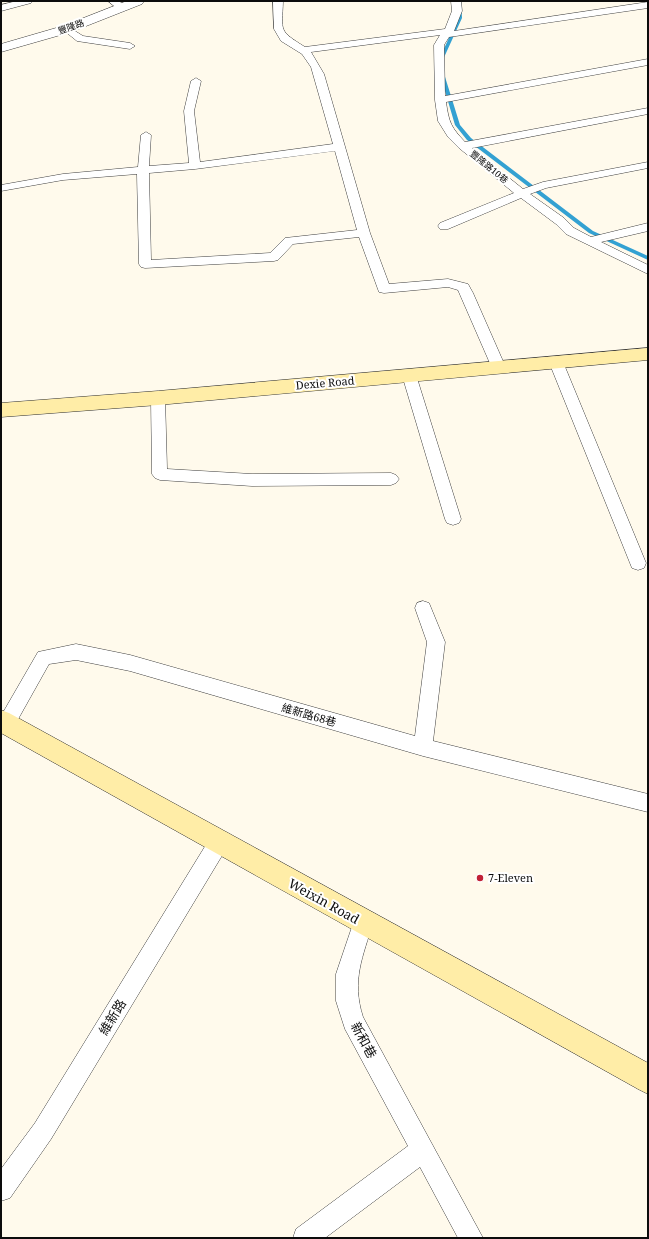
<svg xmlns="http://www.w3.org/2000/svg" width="649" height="1239" font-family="'Noto Serif','Noto Sans TC',serif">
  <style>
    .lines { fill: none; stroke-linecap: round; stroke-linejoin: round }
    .stream { fill: #33a1d2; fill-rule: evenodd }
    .lane-casing { stroke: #3f3f3f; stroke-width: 1 }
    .street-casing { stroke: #3f3f3f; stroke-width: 1 }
    .secondary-casing { stroke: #2e2e2e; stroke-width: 1 }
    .lane { fill: #fff; fill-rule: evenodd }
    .street { fill: #fff; fill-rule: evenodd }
    .secondary { fill: #ffeda7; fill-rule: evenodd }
    .poi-dot { fill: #c12036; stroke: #fff; stroke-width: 1.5 }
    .labels { text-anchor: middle; stroke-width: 4; stroke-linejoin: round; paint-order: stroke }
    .far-street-label { font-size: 9px; fill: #0c0c0c; stroke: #fff }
    .street-label { font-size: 11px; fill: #0c0c0c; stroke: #fff }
    .poi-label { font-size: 11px; fill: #0c0c0c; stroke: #fff; text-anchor: start }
    .near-street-label { font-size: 13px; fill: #0c0c0c; stroke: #fff }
  </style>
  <rect width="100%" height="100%" fill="#fffaec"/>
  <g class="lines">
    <path class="stream" d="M457 1H461L462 18 441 64 460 125 471 138 593 231 648 256V260L589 233 467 140 455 125 437 64 458 18Z"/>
    <g class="lane-casing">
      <path id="lane" d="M17 1H33L31 3 1 11V5Z
        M108 1H119L127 8 122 11 119 10Z
        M273 1H283C282 32 278 30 305 47L445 29 452 11 451 1H461L462 11 454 31 648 2V8L449 37 444 45 445 96 648 59V65L446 102C449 123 451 127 465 142L648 108V114L472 148 523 189 543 182 648 162V168L546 188 530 194 564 218 574 228 591 237 648 223V231L601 242 648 265V274L566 234 556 224 521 198 448 229H440L438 226 440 223 514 193 459 148 448 137 438 121 435 100 434 45 440 35 311 52 324 74 370 233 389 284 448 279 468 284 473 293 506 368 504 371 499 373 494 371 492 368 458 290 448 287 384 293 379 292 359 237 293 244 278 260 274 261 145 268 141 267 139 264 137 174 63 180 1 191V185L63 174 138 167 141 135 146 132 151 135 149 166 189 163 184 111 191 81 196 78 201 81 194 111 200 162 333 144 311 67 302 54 281 41 274 29ZM335 151 357 230 285 238 270 253 151 260 149 173 195 169Z
        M67 26 83 36 130 43 135 46 130 49 77 41 62 29Z
        M556 357 561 359 563 362 646 563 644 568 638 570 632 568 630 563 549 362 551 359Z
        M409 370 414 372 416 375 461 519 459 523 453 525 447 523 445 519 402 375 404 372Z
        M158 393 163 394 165 398 167 469 252 474 391 473 396 475 399 479 396 483 391 485 252 486 160 480 155 478 152 474 151 398 153 394Z
        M423 601 429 603 445 642 433 741 648 794V812L423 756 130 671 76 660 49 664 12 730 6 732 1 730V716L38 652 76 644 130 655 415 736 427 642 415 608 417 603Z
        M219 832 226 835 229 842 226 849 51 1139 10 1198 1 1201V1169L35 1123 212 835Z
        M363 912 370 915 373 922C363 957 351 980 363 1017L483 1238H458L420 1167 325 1238H293L296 1229 408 1146 345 1029 336 1001V974L356 915Z"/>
    </g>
    <g class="street-casing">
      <path id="street" d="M127 1H144L142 4 71 32 1 52V44L63 26Z"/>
    </g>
    <g class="secondary-casing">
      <path id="secondary" d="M648 348V360L158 405 1 417V403L158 391Z
        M1 710 9 713 648 1063V1094L638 1089 1 733Z"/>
    </g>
    <use href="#lane" class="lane"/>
    <use href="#street" class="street"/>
    <use href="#secondary" class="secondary"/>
  </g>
  <circle class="poi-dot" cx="480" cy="878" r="4"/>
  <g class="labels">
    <g class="far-street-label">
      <text transform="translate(71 27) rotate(-19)" y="3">豐隆路</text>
      <text transform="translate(489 167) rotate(39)" y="3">豐隆路10巷</text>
    </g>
    <g class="street-label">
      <text transform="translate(325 383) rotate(-5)" y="4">Dexie Road</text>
      <text transform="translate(309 715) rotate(16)" y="4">維新路68巷</text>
    </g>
    <g class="poi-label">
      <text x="488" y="882">7-Eleven</text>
    </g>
    <g class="near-street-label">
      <text transform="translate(324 901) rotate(29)" y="5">Weixin Road</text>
      <text transform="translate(112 1017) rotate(-59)" y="5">維新路</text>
      <text transform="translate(364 1040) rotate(62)" y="5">新和巷</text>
    </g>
  </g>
  <rect width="649" height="1239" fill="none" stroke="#0c0c0c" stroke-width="4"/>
</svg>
